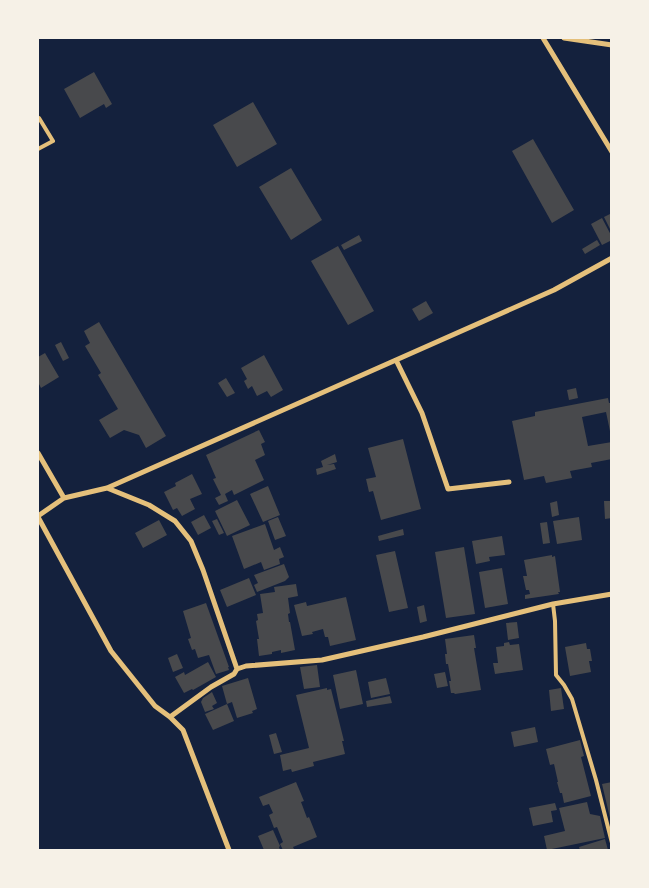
<svg xmlns="http://www.w3.org/2000/svg" width="649" height="888" font-family="Roboto,sans-serif">
  <style>
    .building { fill: #48494c }
    .lines { fill: none; stroke-linecap: round; stroke-linejoin: round }
    .service { stroke: #e5c07b; stroke-width: 4 }
    .minor { stroke: #e5c07b; stroke-width: 5 }
  </style>
  <rect width="100%" height="100%" fill="#14213d"/>
  <path class="building" d="M94 72 112 104 106 108 104 104 80 118 64 89Z
    M253 102 277 144 237 167 213 125Z
    M533 139 574 210 552 223 512 151Z
    M291 168 322 220 291 240 259 187Z
    M612 213V233L604 217Z
    M602 218 612 237V240L602 245 591 224Z
    M359 235 362 241 344 250 341 245Z
    M597 240 600 245 585 254 582 249Z
    M338 246 374 311 348 325 311 261Z
    M426 301 433 313 419 321 412 309Z
    M99 322 166 436 146 448 139 435 124 430 110 438 99 420 118 409 98 375 101 373 85 346 90 343 84 331Z
    M61 342 69 358 63 361 55 345Z
    M45 353 59 377 41 388 38 382V357Z
    M264 355 283 390 271 397 267 391 257 396 252 386 248 389 244 381 247 379 241 368Z
    M226 378 235 393 227 397 218 383Z
    M576 388 578 398 569 400 567 390Z
    M608 398 609 403H612V436H611L606 412 582 417 588 446 612 442V459L591 463 592 467 570 471 572 478 546 483 544 476 524 480 512 421 535 416V412Z
    M259 430 265 442 261 444 265 455 255 460 264 480 234 495 232 490 225 494 228 501 219 505 215 498 221 495 213 479 216 478 206 455Z
    M403 439 421 509 381 520 373 491 369 492 366 479 376 477 368 448Z
    M335 454 337 462 327 465 334 464 336 469 317 475 316 469 323 467 321 461Z
    M192 474 202 494 190 499 195 509 182 516 177 508 173 510 164 492 176 486 175 483Z
    M268 486 280 515 263 522 250 494Z
    M237 500 250 525 227 536 215 511Z
    M557 501 559 515 552 517 550 503Z
    M604 501H612V518L605 519Z
    M204 515 211 528 198 535 191 522Z
    M278 517 286 536 275 540 268 521Z
    M579 517 582 540 557 544 553 521Z
    M217 519 224 533 219 535 212 521Z
    M159 520 167 535 143 548 135 533Z
    M547 522 550 543 543 544 540 523Z
    M265 524 274 550 280 547 284 557 279 559 280 564 264 570 261 562 244 569 232 536Z
    M403 529 404 535 379 541 378 536Z
    M502 536 505 555 489 557 490 561 476 564 472 541Z
    M464 547 475 614 446 618 435 552Z
    M395 551 408 608 389 612 376 555Z
    M552 555V557L555 556 560 592H558L559 594 525 599V595L530 594 529 590H526L523 576H527L524 560Z
    M284 564 289 577 285 581 257 592 254 585 258 583 254 575Z
    M502 568 508 604 485 608 479 572Z
    M249 578 256 595 227 607 220 590Z
    M296 584 298 596 288 598 290 613 288 614 289 622H290L295 650 281 653V650L272 652V654L259 656 257 639H259L256 621 258 620 257 614 263 613 260 594 275 592 274 587Z
    M346 597 356 640 330 646 328 637H325L323 629 312 632 313 634 302 636 294 605 306 602 307 606Z
    M206 603 229 667H228L229 670 216 674 209 655 198 658 195 649 192 650 188 639 191 638 183 611Z
    M424 605 427 621 420 623 417 607Z
    M517 622 519 638 508 640 506 623Z
    M474 635 476 648H474L481 690 455 694 454 693H451L449 681H451L448 664H446L445 654H447L445 639Z
    M509 642 510 645 519 644 523 670 495 674 493 663H498L496 647 504 646V643Z
    M586 643 587 649H590L592 661H589L591 672 570 676 565 647Z
    M177 654 183 668 173 672 168 658Z
    M208 662 216 677 193 690 192 689 184 693 175 677 184 672 185 675Z
    M317 665 320 687 304 689 300 667Z
    M356 670 363 704 340 709 333 675Z
    M445 672 448 686 437 688 434 674Z
    M248 678 257 709 252 711 253 713 237 718 232 702 227 704 222 686Z
    M386 678 390 694 371 698 368 682Z
    M327 688V690L331 689 344 741H342L345 754 313 762 314 766 292 772 291 769 283 771 280 755 309 748 296 695Z
    M561 688 564 709 551 711 549 690Z
    M212 692 217 703 212 706 214 709 205 712 201 702 203 698Z
    M390 696 392 703 367 707 366 701Z
    M227 704 234 721 213 730 205 714Z
    M535 727 538 742 514 747 511 732Z
    M276 733 282 752 274 754 269 735Z
    M580 740 584 756 581 757 591 796 564 803 562 793H560L557 782H558L554 764 550 765 546 749Z
    M296 782 304 801 301 802 307 818 309 817 317 837 293 847 294 849 290 850H283L280 844 283 842 277 827 274 828 269 815 273 813 269 804 263 806 259 797Z
    M612 782V822H611L602 784Z
    M587 802 590 814 600 816 605 838 547 850 544 836 565 831 559 808Z
    M555 803 557 810 551 811 553 822 533 826 529 808Z
    M273 830 280 846 279 847 280 850H264L258 836Z
    M605 839 608 850H580L579 847Z"/>
  <g class="lines">
    <path class="service" d="M38 149 53 141 39 118
      M553 604 555 621 556 675 564 685 572 699 596 780 612 843"/>
    <path class="minor" d="M543 38 612 152
      M564 38 612 45
      M396 360 422 413 448 489 509 482
      M38 453 64 498
      M107 488 149 505 175 521 191 541 203 570 237 669
      M38 516 64 498 107 488 554 290 612 258
      M38 517 111 651 155 706 170 717 183 730 229 850
      M170 717 211 687 234 674 237 669 246 666 322 660 423 637 553 604 612 594"/>
  </g>
  <rect width="649" height="888" fill="none" stroke="#f6f1e7" stroke-width="78"/>
</svg>
